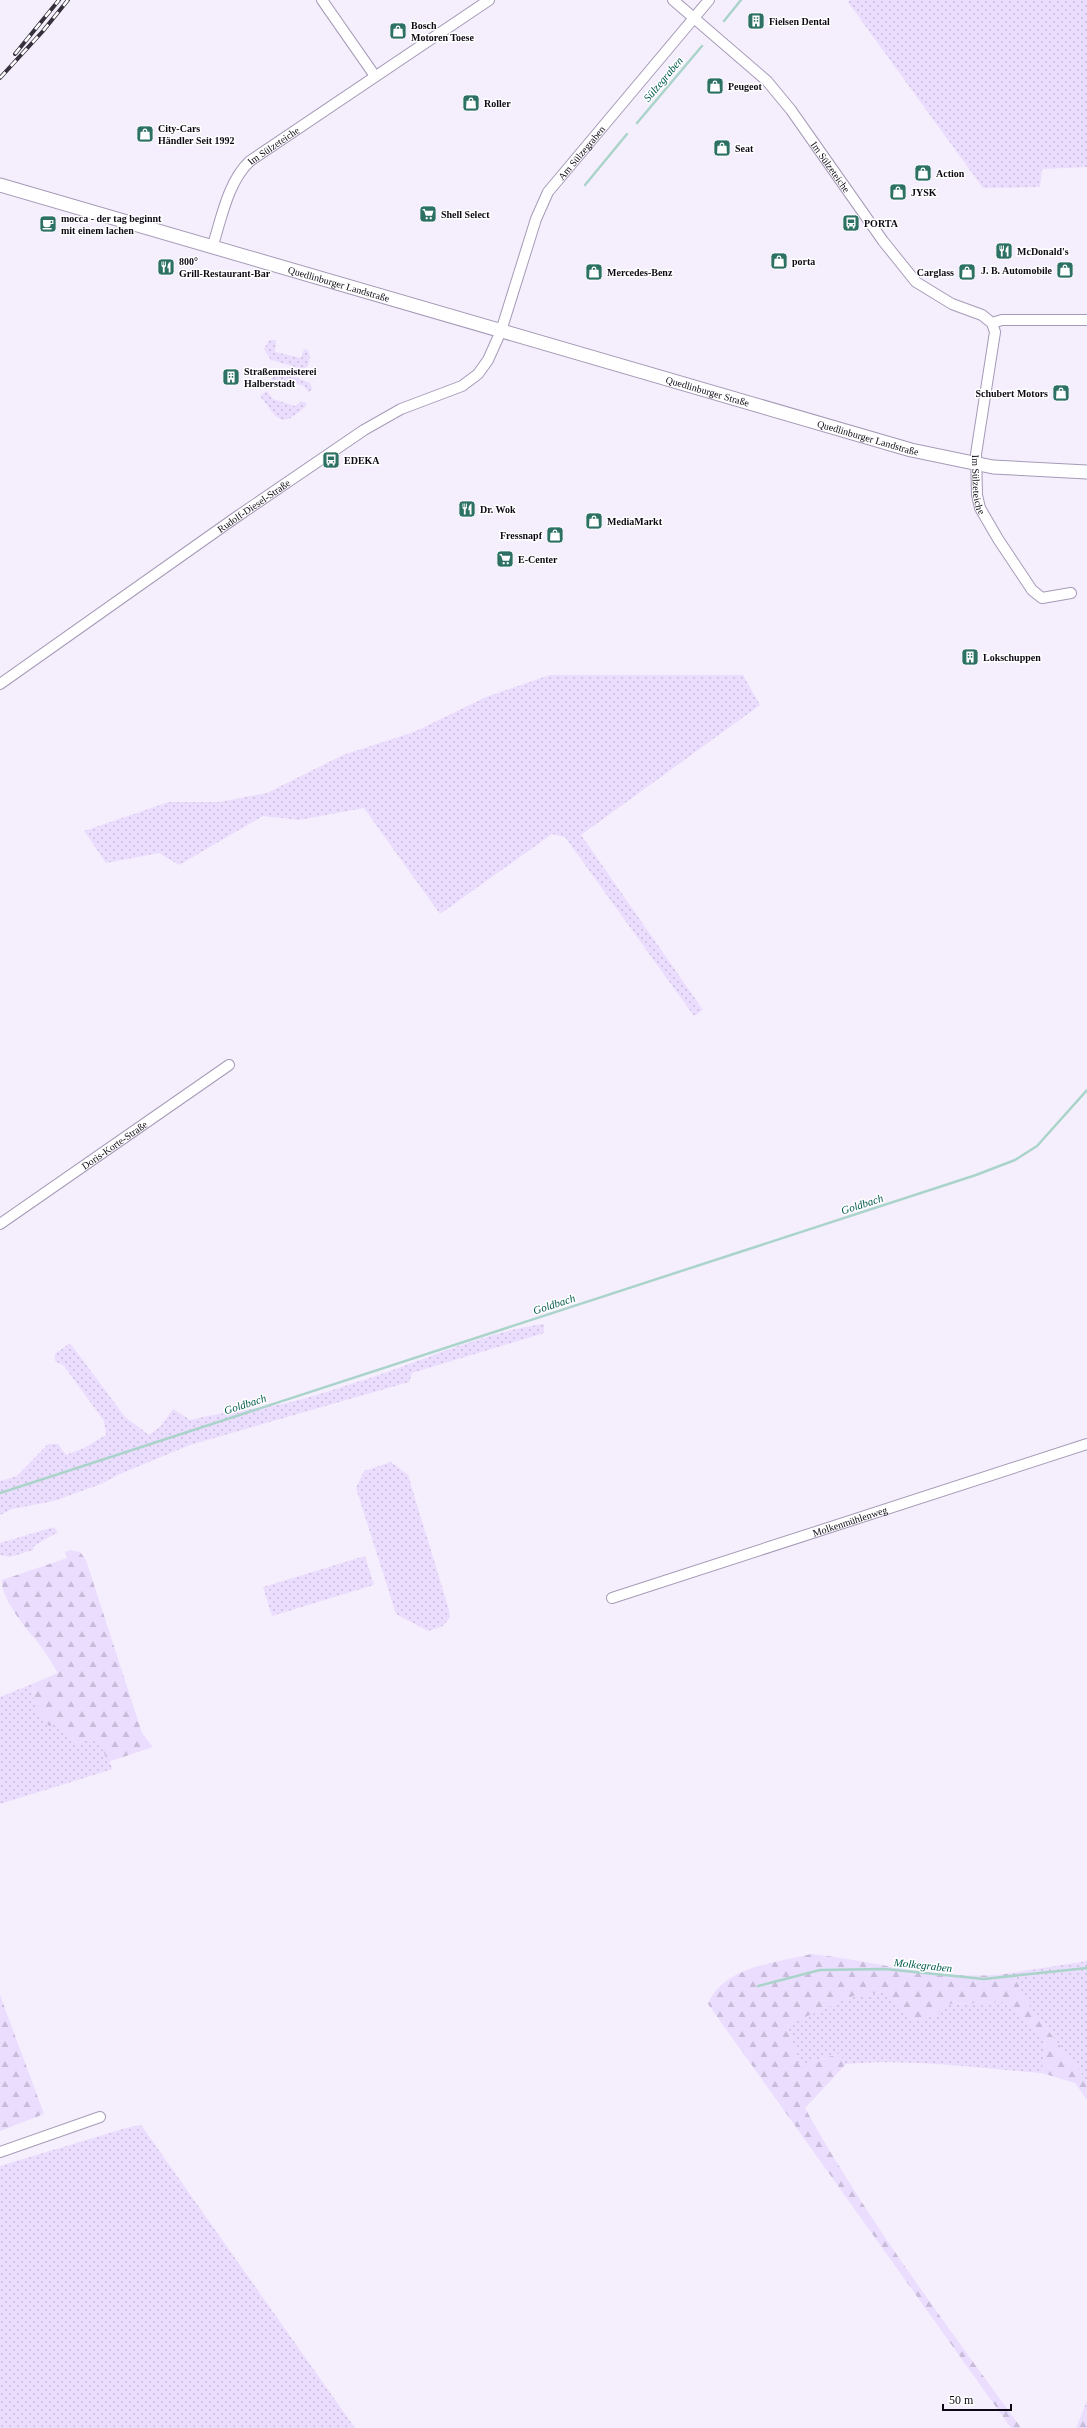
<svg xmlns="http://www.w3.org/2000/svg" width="1087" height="2428" font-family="Georgia,serif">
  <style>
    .grass { fill: url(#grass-dots) }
    .forest { fill: url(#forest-firs) }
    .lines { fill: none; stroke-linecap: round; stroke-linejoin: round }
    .stream { stroke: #aad4ca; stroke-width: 2.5 }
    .minor-casing { stroke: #a69ab8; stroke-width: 12 }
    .major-casing { stroke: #a69ab8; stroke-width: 15 }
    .minor { stroke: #fff; stroke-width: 10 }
    .major { stroke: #fff; stroke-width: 13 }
    .rail-casing { stroke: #35303b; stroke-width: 4 }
    .rail { stroke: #fff; stroke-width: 2.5; stroke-dasharray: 8; stroke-linecap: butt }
    .labels { text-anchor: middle; stroke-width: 3; stroke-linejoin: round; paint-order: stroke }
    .poi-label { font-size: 10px; font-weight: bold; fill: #0e0914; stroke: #fff; text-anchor: start }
    .street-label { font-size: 10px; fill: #0e0914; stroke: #fff }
    .water-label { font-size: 11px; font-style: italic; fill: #015a4e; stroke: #fff }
  </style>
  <defs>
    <pattern id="grass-dots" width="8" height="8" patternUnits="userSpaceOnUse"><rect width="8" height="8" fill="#eaddfe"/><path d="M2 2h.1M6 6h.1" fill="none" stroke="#c8bcd9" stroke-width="1.8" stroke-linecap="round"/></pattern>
    <pattern id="forest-firs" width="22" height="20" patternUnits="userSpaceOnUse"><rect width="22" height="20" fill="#eaddfe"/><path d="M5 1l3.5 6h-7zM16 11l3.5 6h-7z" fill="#c8bcd9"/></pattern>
  </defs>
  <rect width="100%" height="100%" fill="#f5effd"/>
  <path class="grass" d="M850 0H1087V167L1042 169 1040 187 983 188 848 2Z
    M269 340H276L275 352 301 358 304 349 308 350 310 356 308 366 303 369 271 360 264 349Z
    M284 373 310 383 312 388 309 393 304 386 281 380 275 383 270 380 277 374Z
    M267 391 273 399 295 406 301 401 306 403V406C279 430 279 420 260 396Z
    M550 675H743L760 705 581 835 703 1010 694 1016 565 837 552 834 440 914 364 808 299 820 263 816 179 865 159 853 106 863 84 831 169 802H220L267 793 343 755 414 732 486 697Z
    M544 1324V1333L412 1373 409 1382 190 1445 120 1474 101 1484 54 1501 12 1509 0 1515V1481L17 1476 48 1444H58L66 1455 84 1448 106 1435 104 1421 64 1366 55 1361V1354L70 1343 125 1417 149 1435 161 1426 173 1409 190 1420C219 1413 248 1410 277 1405 308 1399 340 1387 370 1378 427 1359 484 1332 544 1324Z
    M391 1462 408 1475 449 1610 450 1617 443 1626 428 1631 396 1614 356 1488 364 1471Z
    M54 1527 58 1532 34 1546 33 1550 10 1557 0 1555V1543Z
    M365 1556 374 1585 272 1616 263 1587Z
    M32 1684 34 1698 77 1743 91 1738 101 1746 113 1769 0 1804V1697Z
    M1087 1961V2081L1030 2007 1012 1973Z
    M885 1992 914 2022 937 2015 947 2004 1003 2002 1045 2039 1042 2073C978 2068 910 2058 846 2064L839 2054 799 2065 787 2025 853 1996Z
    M141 2125 355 2428H0V2166L126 2128Z"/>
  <path class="forest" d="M70 1550 80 1552 86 1560 142 1733 153 1747 108 1762 101 1746 91 1738 77 1743 58 1724 49 1726 37 1710 32 1684 58 1673C51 1662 44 1649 35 1639 25 1627 0 1597 2 1580L67 1558 65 1552Z
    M811 1954C876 1961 946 1983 1012 1973L1030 2007 1087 2081V2100L1075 2083 1042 2073 1045 2039 1003 2002 947 2004 937 2015 914 2022 884 1992 853 1996 787 2025 799 2065 839 2054 846 2064 805 2108C867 2220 946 2324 1021 2428H1011L708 2004C724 1966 776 1963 811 1954Z
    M0 1995 44 2114 0 2131Z
    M1087 2401V2428H1076Z"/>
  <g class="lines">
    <path class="stream" d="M724 21 741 0
      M637 123 702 46
      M585 185 627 134
      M0 1493 976 1175 1015 1160 1037 1146 1087 1090
      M758 1986 820 1970 885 1969 984 1979 1087 1968"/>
    <g class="minor-casing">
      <g id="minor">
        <path d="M322 0 375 76"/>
        <path id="s1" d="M673 0 767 81 791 110 883 241 916 282 952 304 982 315 992 323 995 332 976 454 977 495 980 508 998 539 1032 590 1042 598 1071 593"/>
        <path id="s2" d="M212 248C221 220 228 181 250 161L489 0"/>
        <path d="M992 323 1002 320H1087"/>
        <path id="s3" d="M0 684 235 518 364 430 401 409 462 386 478 374 488 360 501 331 536 219 548 192 709 0"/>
        <path id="s4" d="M0 1224 229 1065"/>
        <path id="s5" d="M612 1598 1087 1444"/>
        <path d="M0 2152 100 2117"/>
      </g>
    </g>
    <g class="major-casing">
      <g id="major">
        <path id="s6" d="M0 185 911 450 993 467 1087 472"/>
      </g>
    </g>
    <use href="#minor" class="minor"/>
    <use href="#major" class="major"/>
    <g class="rail-casing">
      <path id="rail" d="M15 54 59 0
        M0 78 43 31 68 0"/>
    </g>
    <use href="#rail" class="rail"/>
  </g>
  <defs>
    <g id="building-square" transform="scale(0.9)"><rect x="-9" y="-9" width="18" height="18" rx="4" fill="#2c7164" stroke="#fff"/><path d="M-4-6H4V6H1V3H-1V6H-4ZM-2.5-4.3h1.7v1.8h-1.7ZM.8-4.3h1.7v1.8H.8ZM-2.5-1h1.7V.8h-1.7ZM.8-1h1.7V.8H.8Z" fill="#fff"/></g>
    <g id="shop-square" transform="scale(0.9)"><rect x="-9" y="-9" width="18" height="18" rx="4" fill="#2c7164" stroke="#fff"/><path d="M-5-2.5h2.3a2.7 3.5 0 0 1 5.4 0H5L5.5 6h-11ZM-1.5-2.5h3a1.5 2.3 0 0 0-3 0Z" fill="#fff"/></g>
    <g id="supermarket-square" transform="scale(0.9)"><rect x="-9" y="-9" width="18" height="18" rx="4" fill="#2c7164" stroke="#fff"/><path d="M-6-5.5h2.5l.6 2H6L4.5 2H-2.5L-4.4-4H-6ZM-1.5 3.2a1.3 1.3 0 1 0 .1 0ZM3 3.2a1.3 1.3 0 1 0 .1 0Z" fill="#fff"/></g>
    <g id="bus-square" transform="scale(0.9)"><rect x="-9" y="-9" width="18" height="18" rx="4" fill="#2c7164" stroke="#fff"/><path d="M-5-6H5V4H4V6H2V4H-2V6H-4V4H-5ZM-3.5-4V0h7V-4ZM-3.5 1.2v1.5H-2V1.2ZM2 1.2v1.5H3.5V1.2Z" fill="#fff"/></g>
    <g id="cafe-square" transform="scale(0.9)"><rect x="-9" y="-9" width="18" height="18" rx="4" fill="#2c7164" stroke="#fff"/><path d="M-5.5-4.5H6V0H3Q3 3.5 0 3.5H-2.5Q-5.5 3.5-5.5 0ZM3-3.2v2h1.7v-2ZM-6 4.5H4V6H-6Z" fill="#fff"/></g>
    <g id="restaurant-square" transform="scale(0.9)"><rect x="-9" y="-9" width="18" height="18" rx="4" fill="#2c7164" stroke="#fff"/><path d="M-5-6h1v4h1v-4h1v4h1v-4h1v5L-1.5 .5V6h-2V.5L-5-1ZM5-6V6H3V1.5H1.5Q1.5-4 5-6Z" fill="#fff"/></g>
  </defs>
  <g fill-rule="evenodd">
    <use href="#building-square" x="756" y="21"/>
    <use href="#shop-square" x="398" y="31"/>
    <use href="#shop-square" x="715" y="86"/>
    <use href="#shop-square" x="471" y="103"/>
    <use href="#shop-square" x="145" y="134"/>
    <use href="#shop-square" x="722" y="148"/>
    <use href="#shop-square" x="923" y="173"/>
    <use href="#shop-square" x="898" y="192"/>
    <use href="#supermarket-square" x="428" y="214"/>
    <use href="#bus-square" x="851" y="223"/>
    <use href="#cafe-square" x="48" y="224"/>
    <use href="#restaurant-square" x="1004" y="251"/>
    <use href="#shop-square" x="779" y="261"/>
    <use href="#restaurant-square" x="166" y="267"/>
    <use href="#shop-square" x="1065" y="270"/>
    <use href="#shop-square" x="594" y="272"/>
    <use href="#shop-square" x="967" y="272"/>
    <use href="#building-square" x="231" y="377"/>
    <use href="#shop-square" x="1061" y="393"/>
    <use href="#bus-square" x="331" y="460"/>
    <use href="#restaurant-square" x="467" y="509"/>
    <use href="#shop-square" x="594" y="521"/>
    <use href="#shop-square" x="555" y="535"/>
    <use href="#supermarket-square" x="505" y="559"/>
    <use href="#building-square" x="970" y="657"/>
  </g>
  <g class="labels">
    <g class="poi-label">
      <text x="769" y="25">Fielsen Dental</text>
      <text x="411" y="29">Bosch<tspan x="411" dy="12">Motoren Toese</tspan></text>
      <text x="728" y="90">Peugeot</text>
      <text x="484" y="107">Roller</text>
      <text x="158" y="132">City-Cars<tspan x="158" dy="12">Händler Seit 1992</tspan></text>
      <text x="735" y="152">Seat</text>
      <text x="936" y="177">Action</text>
      <text x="911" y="196">JYSK</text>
      <text x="441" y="218">Shell Select</text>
      <text x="61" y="222">mocca - der tag beginnt<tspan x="61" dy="12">mit einem lachen</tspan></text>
      <text x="864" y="227">PORTA</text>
      <text x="1017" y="255">McDonald's</text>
      <text x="179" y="265">800°<tspan x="179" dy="12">Grill-Restaurant-Bar</tspan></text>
      <text x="792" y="265">porta</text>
      <text x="1052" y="274" text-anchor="end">J. B. Automobile</text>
      <text x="607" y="276">Mercedes-Benz</text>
      <text x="954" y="276" text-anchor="end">Carglass</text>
      <text x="244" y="375">Straßenmeisterei<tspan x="244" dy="12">Halberstadt</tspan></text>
      <text x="1048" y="397" text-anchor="end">Schubert Motors</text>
      <text x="344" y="464">EDEKA</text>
      <text x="480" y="513">Dr. Wok</text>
      <text x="607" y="525">MediaMarkt</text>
      <text x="542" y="539" text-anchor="end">Fressnapf</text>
      <text x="518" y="563">E-Center</text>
      <text x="983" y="661">Lokschuppen</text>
    </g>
    <g class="street-label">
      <text dy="4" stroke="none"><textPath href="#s2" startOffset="124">Im Sülzeteiche</textPath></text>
      <text dy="4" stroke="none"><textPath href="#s3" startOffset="819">Am Sülzegraben</textPath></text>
      <text dy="4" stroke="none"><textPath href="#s1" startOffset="231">Im Sülzeteiche</textPath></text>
      <text dy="4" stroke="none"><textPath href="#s6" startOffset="353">Quedlinburger Landstraße</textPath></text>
      <text dy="4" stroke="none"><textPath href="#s6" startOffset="737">Quedlinburger Straße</textPath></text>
      <text dy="4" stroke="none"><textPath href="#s6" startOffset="904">Quedlinburger Landstraße</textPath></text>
      <text dy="4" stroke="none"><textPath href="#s1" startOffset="625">Im Sülzeteiche</textPath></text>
      <text dy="4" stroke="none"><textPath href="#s3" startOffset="310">Rudolf-Diesel-Straße</textPath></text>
      <text dy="4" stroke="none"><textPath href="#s4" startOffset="139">Doris-Korte-Straße</textPath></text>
      <text dy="4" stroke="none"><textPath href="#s5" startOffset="250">Molkenmühlenweg</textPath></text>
    </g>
    <g class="water-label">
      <text transform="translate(663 79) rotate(-50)" y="4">Sülzegraben</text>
      <text transform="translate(862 1204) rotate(-18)" y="4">Goldbach</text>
      <text transform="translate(554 1304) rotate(-18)" y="4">Goldbach</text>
      <text transform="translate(245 1404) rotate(-18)" y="4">Goldbach</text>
      <text transform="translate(923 1965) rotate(6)" y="4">Molkegraben</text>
    </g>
  </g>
  <path d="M943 2404v6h68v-6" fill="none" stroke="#0e0914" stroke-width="2"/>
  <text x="949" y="2404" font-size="12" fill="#0e0914" stroke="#ffffff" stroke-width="3" paint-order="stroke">50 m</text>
</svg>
